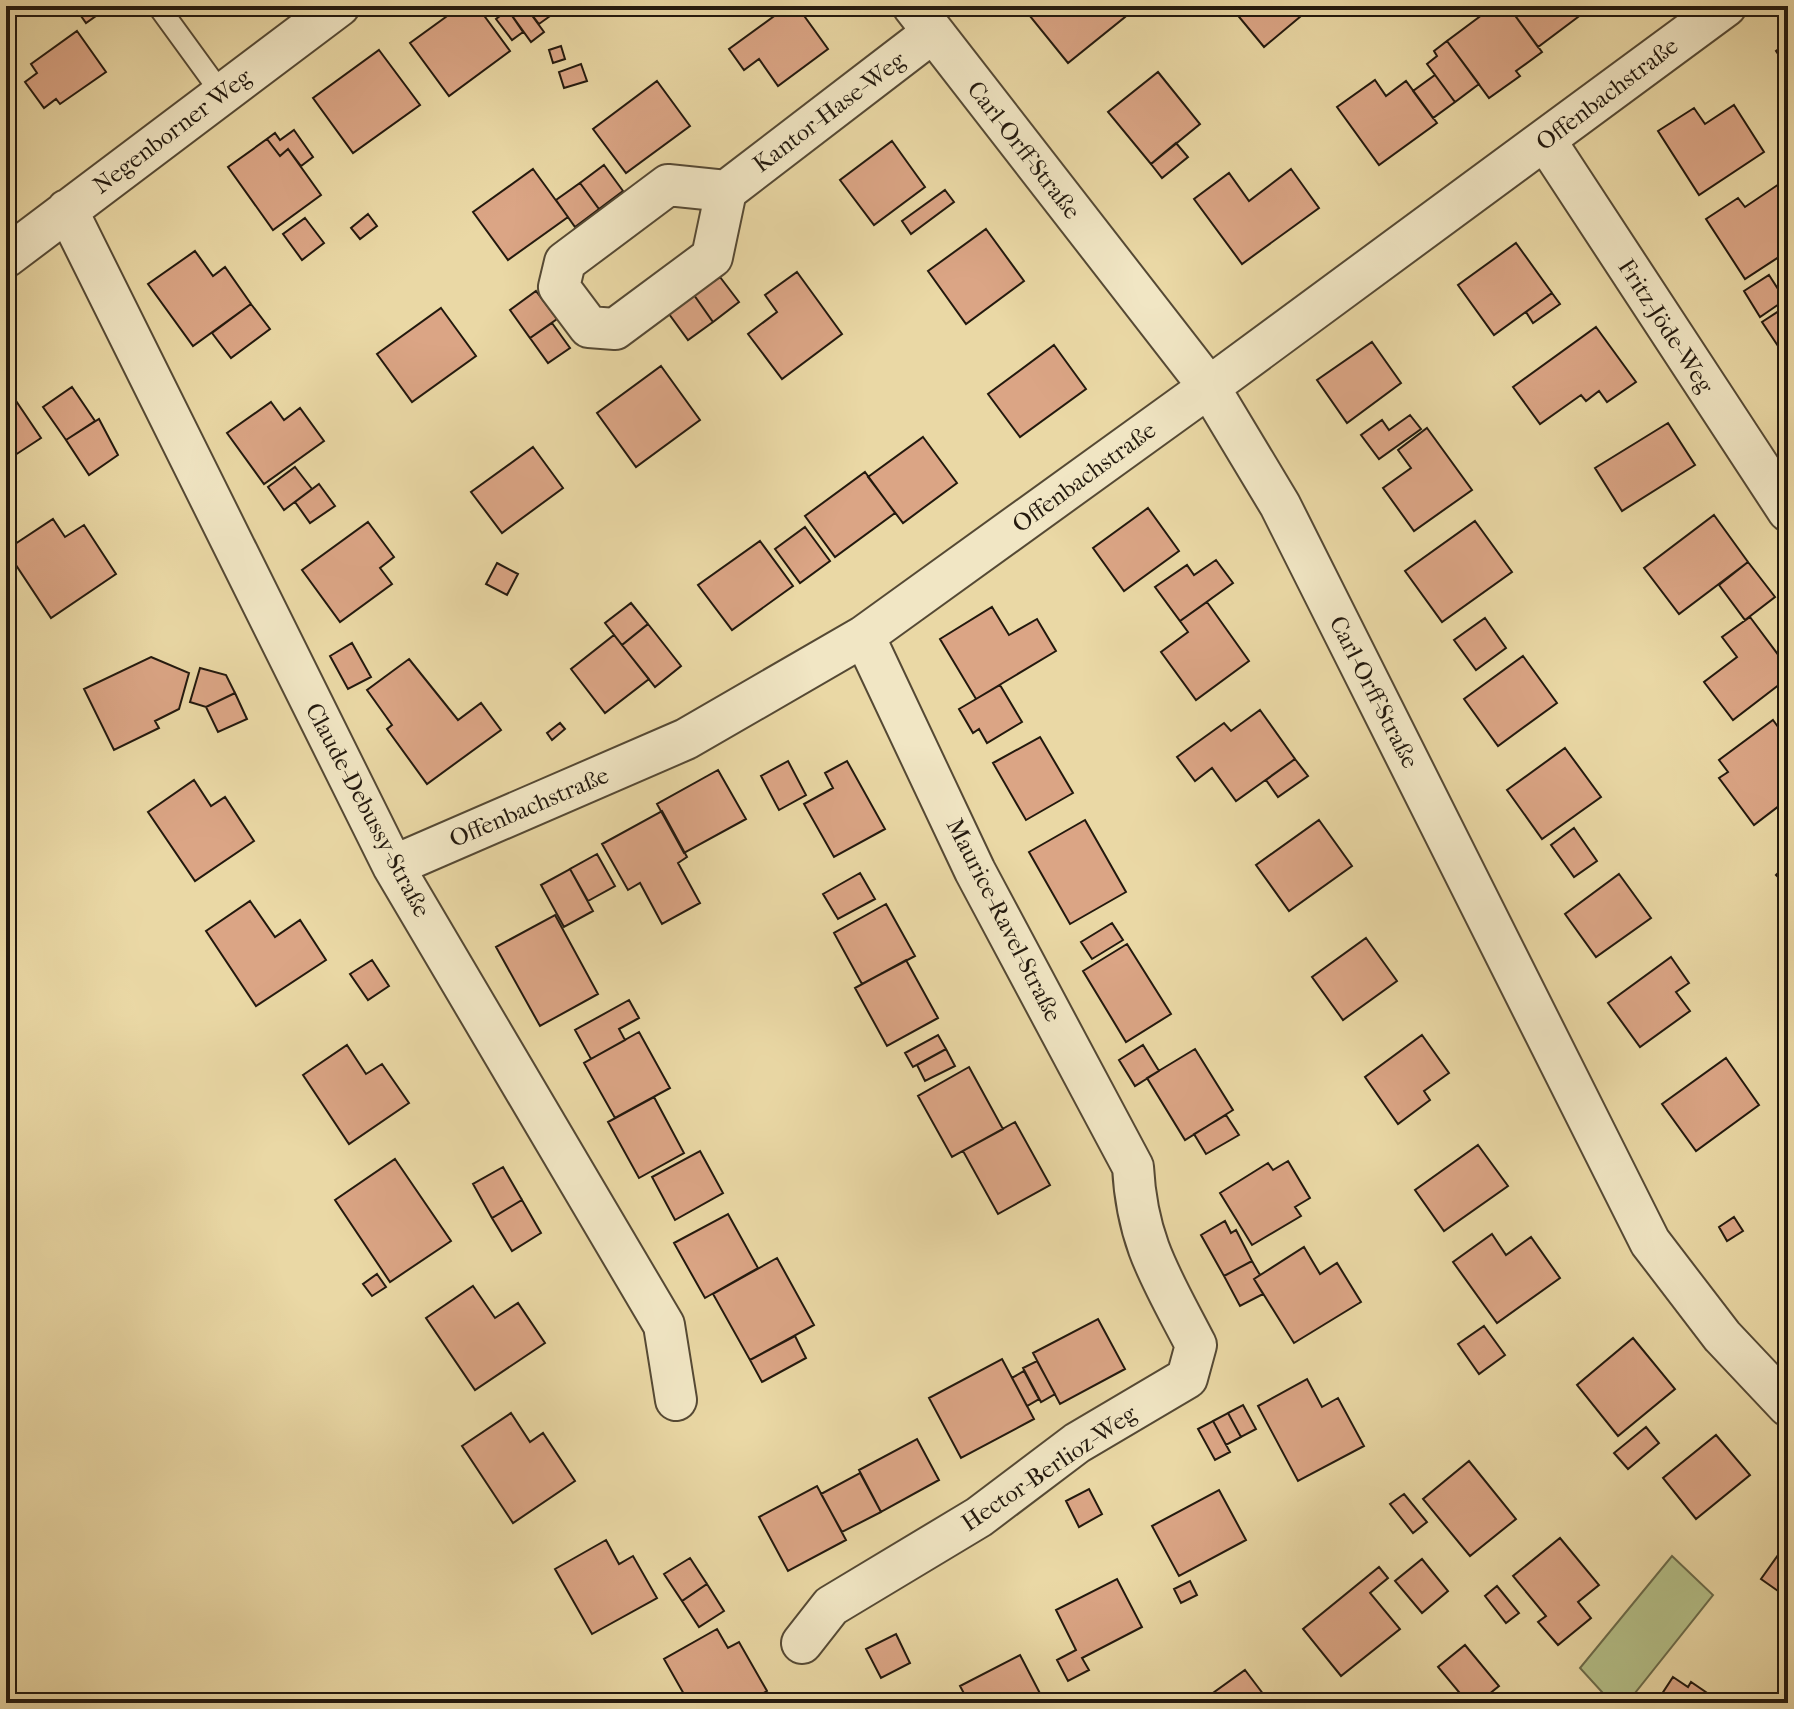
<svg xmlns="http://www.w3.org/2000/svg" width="1794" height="1709" font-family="'IM FELL French Canon',serif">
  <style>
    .green { fill: #b4bf88; stroke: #6c6c4b; stroke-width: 2 }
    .building { fill: #dba585; stroke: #23190e; stroke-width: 2 }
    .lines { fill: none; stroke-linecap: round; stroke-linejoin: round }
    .lane-casing { stroke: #554934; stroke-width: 24 }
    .street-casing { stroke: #554934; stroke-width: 44 }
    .lane { stroke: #f1e6c4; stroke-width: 20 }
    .street { stroke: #f1e6c4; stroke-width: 40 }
    .labels { text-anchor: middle; stroke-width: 7; stroke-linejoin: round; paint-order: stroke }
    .street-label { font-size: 24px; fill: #23190e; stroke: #f1e6c4 }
  </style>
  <rect width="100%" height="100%" fill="#ead8a5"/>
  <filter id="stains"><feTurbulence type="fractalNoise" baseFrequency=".0025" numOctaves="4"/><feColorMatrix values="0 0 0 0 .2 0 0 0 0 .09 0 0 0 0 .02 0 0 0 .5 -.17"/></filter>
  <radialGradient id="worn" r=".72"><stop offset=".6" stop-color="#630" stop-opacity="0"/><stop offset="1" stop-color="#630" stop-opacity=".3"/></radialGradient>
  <path class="green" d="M1672 1556 1713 1595 1627 1703H1612L1580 1668Z"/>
  <path class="building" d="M74 6H110L86 23Z
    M461 6H477L510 51 449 96 410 43Z
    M514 6H525L544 32 531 42 508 10Z
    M525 6H564L539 24Z
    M788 6H797L828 49 778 86 759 59 744 70 729 49Z
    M1040 6H1116L1125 17 1068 63 1029 15Z
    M1230 6H1313L1264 47Z
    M1494 6H1508L1542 52 1516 71 1520 76 1489 98 1447 41Z
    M1508 6H1589L1590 8 1538 47Z
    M508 10 523 32 512 40 496 19Z
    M77 31 106 72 60 104 56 99 44 108 25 82 37 73 31 64Z
    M1447 41 1479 84 1455 102 1427 64 1437 56 1434 51Z
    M1788 42V69L1776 51Z
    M561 46 565 59 553 63 549 50Z
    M379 50 420 105 353 153 313 98Z
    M581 64 587 81 564 88 559 72Z
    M1158 72 1200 124 1151 164 1108 112Z
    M1435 75 1455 102 1433 118 1413 91Z
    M1375 80 1386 96 1406 81 1437 123 1379 165 1337 107Z
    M657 81 690 126 626 173 593 129Z
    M1734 105 1764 152 1699 195 1658 131 1694 108 1705 124Z
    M294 130 313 157 301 166 288 149 280 156 267 139 275 133 280 140Z
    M267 139 280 156 288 149 321 195 273 230 228 167Z
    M892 141 925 187 874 225 840 180Z
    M1176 143 1188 157 1162 178 1151 164Z
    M604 165 623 191 599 209 580 183Z
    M533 169 568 217 508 260 473 212Z
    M1291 169 1319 208 1242 264 1194 199 1229 173 1249 201Z
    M1788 178V251L1745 279 1706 219 1738 198 1745 207Z
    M580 183 599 209 575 227 556 200Z
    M945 190 954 202 911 234 902 221Z
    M368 214 377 226 360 239 351 228Z
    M305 218 324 243 302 260 283 234Z
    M986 229 1024 281 966 324 928 271Z
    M1516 243 1552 293 1494 335 1458 285Z
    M195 251 213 276 225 267 251 304 193 346 148 284Z
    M797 272 842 334 782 379 748 334 777 312 765 295Z
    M1769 275 1785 300 1760 317 1744 291Z
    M720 277 739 302 713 322 694 295Z
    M536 291 557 319 530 338 510 310Z
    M1552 293 1560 304 1533 323 1526 312Z
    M694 295 713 322 688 340 669 314Z
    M251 304 270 329 231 358 212 333Z
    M1788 305V361L1762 322Z
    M441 308 476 356 412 402 377 354Z
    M552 323 570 348 548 363 530 338Z
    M1596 327 1636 382 1607 402 1599 391 1586 401 1581 395 1540 424 1513 387Z
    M1372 342 1401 383 1347 423 1317 380Z
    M1054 345 1086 389 1020 437 988 394Z
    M661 366 700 420 636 467 597 413Z
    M6 386 41 438 6 461Z
    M72 387 95 421 66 440 43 407Z
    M271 402 284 420 300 408 324 441 264 484 227 433Z
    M1410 415 1421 429 1379 459 1361 435 1382 420 1389 430Z
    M99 419 118 455 89 475 66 440Z
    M1668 423 1695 465 1622 511 1595 468Z
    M1427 428 1472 490 1414 531 1383 488 1411 468 1398 450Z
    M923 437 957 483 903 523 868 477Z
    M533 447 563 488 502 533 471 492Z
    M295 467 312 489 284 510 268 487Z
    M865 472 895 513 835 557 805 516Z
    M319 484 335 506 310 523 295 502Z
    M1148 508 1179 551 1124 591 1093 548Z
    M1714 515 1748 562 1679 614 1644 568Z
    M53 519 65 537 84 525 116 574 51 618 6 550Z
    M1475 521 1512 572 1442 622 1405 571Z
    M368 522 394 557 380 568 392 584 340 622 302 570Z
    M805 527 830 561 800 583 775 549Z
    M760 541 793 586 732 630 698 585Z
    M1216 560 1233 583 1180 621 1155 587 1187 565 1194 575Z
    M1748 562 1775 597 1745 620 1719 585Z
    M497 563 518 574 507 595 486 584Z
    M1207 602 1249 661 1196 700 1161 652 1188 632 1180 621Z
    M631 603 648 624 622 645 605 623Z
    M992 607 1009 635 1037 619 1056 651 976 699 940 639Z
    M1750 617 1788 668V678L1733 720 1704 682 1737 657 1722 637Z
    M1485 618 1506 648 1476 670 1454 640Z
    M648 624 681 666 655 687 622 645Z
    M614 635 649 679 605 713 571 669Z
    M352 643 371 677 348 689 330 656Z
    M1523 656 1557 703 1498 746 1464 699Z
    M151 657 189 673 179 709 155 721 159 728 114 750 84 689Z
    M409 659 458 720 481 703 501 730 427 784 387 729 392 725 367 690Z
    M200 668 226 675 235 693 206 707 190 702Z
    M1000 685 1022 722 987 743 979 729 973 733 959 709Z
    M235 693 247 719 218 732 206 707Z
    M1260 710 1295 759 1236 801 1212 768 1195 781 1177 757 1224 723 1231 731Z
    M1773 720 1781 731 1788 726V799L1754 825 1719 778 1728 772 1719 760Z
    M560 723 565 729 552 740 547 733Z
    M1040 737 1073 793 1026 820 993 763Z
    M1565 748 1601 797 1542 839 1507 790Z
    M1295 759 1308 776 1278 797 1266 780Z
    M788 761 806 795 779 810 761 776Z
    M847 761 885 829 834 857 804 804 833 788 825 773Z
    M718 770 746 819 684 853 657 804Z
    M194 780 211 806 225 797 254 841 195 881 148 812Z
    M662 811 687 857 678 863 700 903 662 924 640 883 628 890 602 844Z
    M1085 820 1126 892 1070 924 1029 852Z
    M1319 820 1352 866 1289 911 1256 865Z
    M1574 828 1597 861 1574 877 1551 845Z
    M597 854 615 886 588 901 570 869Z
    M1788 863V887L1776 875Z
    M570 869 593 911 564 927 541 885Z
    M860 873 875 899 838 919 823 894Z
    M1619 874 1651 918 1596 957 1565 914Z
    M250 901 275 937 300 920 326 960 256 1006 206 931Z
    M886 904 915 956 862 984 834 933Z
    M555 915 598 994 540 1026 496 947Z
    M1112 923 1123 940 1092 959 1081 942Z
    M1366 938 1397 981 1343 1020 1312 977Z
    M1127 944 1171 1014 1126 1042 1083 971Z
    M1671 957 1689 983 1676 992 1690 1011 1640 1047 1608 1003Z
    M372 960 389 986 368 1000 350 974Z
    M906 960 938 1018 887 1046 855 988Z
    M629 1000 639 1018 619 1029 625 1040 591 1059 575 1030Z
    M639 1032 670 1088 615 1118 584 1063Z
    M938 1035 946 1049 913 1067 905 1053Z
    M1422 1035 1449 1073 1424 1091 1430 1100 1398 1124 1365 1077Z
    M347 1045 366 1074 382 1064 409 1103 349 1144 303 1075Z
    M1143 1045 1159 1071 1135 1086 1119 1060Z
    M946 1049 955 1066 925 1081 917 1065Z
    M1195 1049 1233 1110 1185 1140 1147 1078Z
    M1726 1058 1759 1105 1696 1151 1662 1104Z
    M969 1067 1003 1129 952 1157 918 1096Z
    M654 1097 684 1153 639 1178 608 1122Z
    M1226 1115 1239 1135 1206 1154 1194 1134Z
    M1015 1122 1050 1185 998 1214 963 1151Z
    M1478 1145 1508 1186 1444 1231 1415 1190Z
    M700 1151 723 1193 675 1220 652 1177Z
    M395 1159 451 1241 390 1282 335 1200Z
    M1288 1161 1310 1198 1295 1207 1301 1216 1252 1245 1220 1193 1268 1163 1273 1170Z
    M503 1167 522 1200 492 1218 473 1184Z
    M522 1200 541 1233 512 1251 492 1218Z
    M728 1214 758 1268 705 1298 674 1243Z
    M1734 1217 1743 1231 1727 1241 1719 1227Z
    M1225 1221 1231 1233 1236 1230 1252 1261 1224 1276 1201 1235Z
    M1492 1234 1506 1255 1531 1237 1560 1278 1497 1323 1453 1262Z
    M1304 1247 1320 1274 1337 1263 1361 1302 1294 1343 1254 1279Z
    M777 1258 814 1325 750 1360 713 1294Z
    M1252 1261 1260 1275 1254 1279 1263 1294 1240 1306 1224 1276Z
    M377 1274 386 1287 372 1296 363 1284Z
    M473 1286 495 1318 518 1303 545 1343 475 1390 426 1318Z
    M1098 1319 1125 1369 1060 1404 1033 1353Z
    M1484 1326 1505 1355 1479 1374 1458 1344Z
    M795 1336 806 1358 762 1382 750 1360Z
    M1633 1338 1675 1389 1618 1436 1577 1385Z
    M1002 1359 1034 1419 961 1458 929 1398Z
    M1037 1361 1055 1394 1041 1402 1023 1368Z
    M1024 1371 1039 1399 1027 1406 1012 1378Z
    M1307 1379 1322 1407 1338 1398 1364 1446 1298 1481 1258 1406Z
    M1243 1405 1256 1429 1241 1437 1228 1413Z
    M511 1413 530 1442 543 1433 575 1481 513 1523 462 1446Z
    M1228 1413 1241 1437 1226 1445 1213 1421Z
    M1213 1421 1230 1452 1215 1460 1198 1429Z
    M1646 1427 1659 1443 1628 1469 1614 1453Z
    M1716 1435 1750 1475 1696 1519 1663 1478Z
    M917 1439 939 1480 881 1512 859 1470Z
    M1469 1461 1516 1519 1470 1556 1423 1499Z
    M860 1473 881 1512 842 1532 821 1494Z
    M817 1486 846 1540 788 1571 759 1517Z
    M1089 1489 1102 1514 1079 1527 1066 1501Z
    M1219 1490 1246 1540 1179 1576 1152 1526Z
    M1404 1494 1427 1522 1413 1533 1390 1504Z
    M1560 1538 1599 1585 1578 1602 1591 1618 1558 1645 1538 1622 1546 1616 1513 1576Z
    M606 1540 619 1564 633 1556 657 1598 592 1634 555 1569Z
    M1788 1541V1598L1761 1579Z
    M690 1558 707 1584 682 1601 664 1574Z
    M1422 1559 1448 1591 1422 1613 1395 1581Z
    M1379 1567 1388 1578 1370 1593 1400 1629 1341 1676 1303 1629Z
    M1117 1579 1142 1627 1082 1658 1089 1670 1068 1681 1057 1660 1076 1650 1056 1610Z
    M1190 1581 1197 1595 1181 1603 1174 1589Z
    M707 1584 724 1611 699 1627 682 1601Z
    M1497 1586 1519 1613 1506 1623 1485 1596Z
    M717 1629 728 1648 739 1642 767 1691 746 1703H689L664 1659Z
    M896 1634 910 1663 881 1678 866 1649Z
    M1465 1645 1499 1686 1478 1703H1468L1438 1667Z
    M1020 1655 1045 1703H969L960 1686Z
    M1245 1670 1270 1703H1199Z
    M1673 1677 1688 1687 1691 1682 1719 1701 1656 1703Z"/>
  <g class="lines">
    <g class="lane-casing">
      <path id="lane" d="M158 6 222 94"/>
    </g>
    <g class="street-casing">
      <path id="street" d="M913 6 1209 387 1280 505 1650 1242 1722 1336 1788 1406
        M1545 140 1788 511
        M726 191 712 257 615 329 589 327 559 287 565 262 668 185 726 191 932 33
        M67 210 393 866 664 1325 676 1400
        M6 257 339 6
        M393 866 686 739 864 636 1209 387 1726 6
        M802 1643 831 1606 979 1517 1077 1443 1187 1378 1196 1345C1162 1279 1137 1243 1133 1167L975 871 864 636"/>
    </g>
    <use href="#lane" class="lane"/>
    <use href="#street" class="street"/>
  </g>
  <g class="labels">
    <g class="street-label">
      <text transform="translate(1607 94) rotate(-37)" y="8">Offenbachstraße</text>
      <text transform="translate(829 112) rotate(-37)" y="8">Kantor-Hase-Weg</text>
      <text transform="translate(172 131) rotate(-37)" y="8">Negenborner Weg</text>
      <text transform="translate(1024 150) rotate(52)" y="8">Carl-Orff-Straße</text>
      <text transform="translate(1666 326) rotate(57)" y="8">Fritz-Jöde-Weg</text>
      <text transform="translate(1084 477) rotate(-36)" y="8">Offenbachstraße</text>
      <text transform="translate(1374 692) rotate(63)" y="8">Carl-Orff-Straße</text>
      <text transform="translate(529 807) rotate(-23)" y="8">Offenbachstraße</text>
      <text transform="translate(368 810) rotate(62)" y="8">Claude-Debussy-Straße</text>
      <text transform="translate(1004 920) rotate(63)" y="8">Maurice-Ravel-Straße</text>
      <text transform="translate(1049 1468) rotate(-34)" y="8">Hector-Berlioz-Weg</text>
    </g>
  </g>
  <rect width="1794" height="1709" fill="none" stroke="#ead8a5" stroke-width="32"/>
  <rect x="8" y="8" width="1778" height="1693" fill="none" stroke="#23190e" stroke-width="4"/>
  <rect x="16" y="16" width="1762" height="1677" fill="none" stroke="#23190e" stroke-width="2"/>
  <rect width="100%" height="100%" filter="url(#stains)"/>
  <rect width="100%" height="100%" fill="url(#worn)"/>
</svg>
